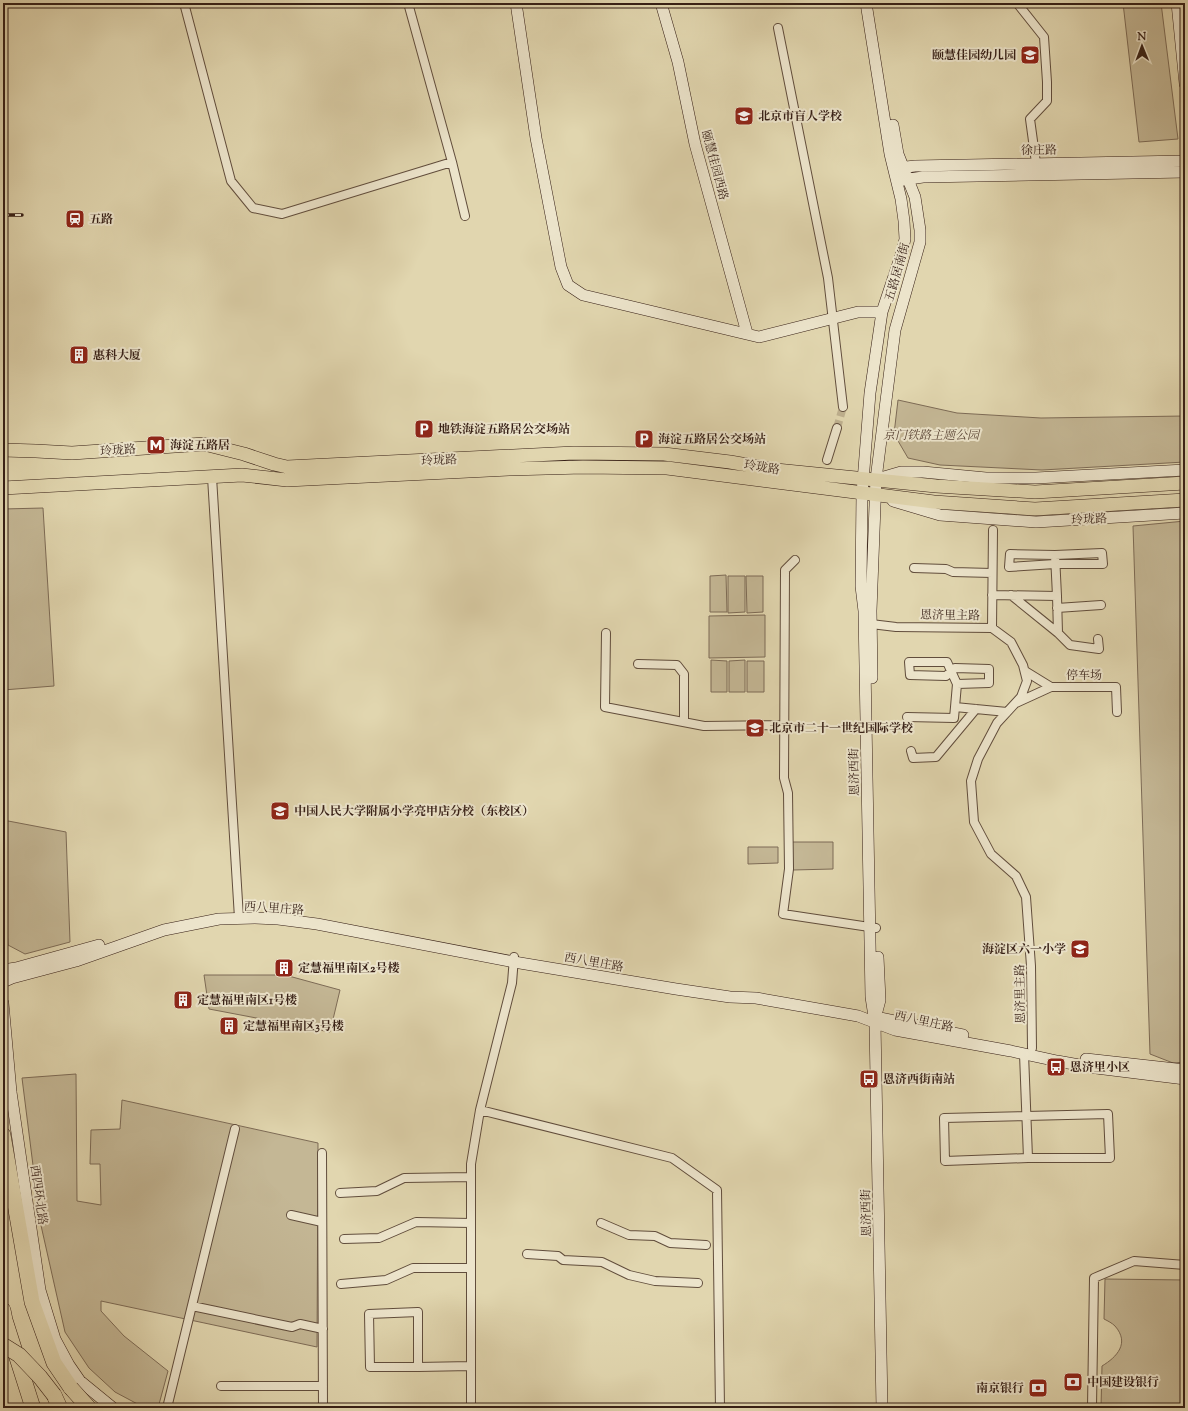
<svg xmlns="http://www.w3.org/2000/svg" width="1188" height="1411" font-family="'Sorts Mill Goudy','Noto Serif SC',serif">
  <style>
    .green { fill: #c4b795; stroke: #7d6b56 }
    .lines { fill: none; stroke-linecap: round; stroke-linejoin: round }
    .street-tunnel { stroke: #bfb190; stroke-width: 8; stroke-dasharray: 8 4; stroke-linecap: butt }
    .street-casing { stroke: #614d3c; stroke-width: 10 }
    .secondary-casing { stroke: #361f16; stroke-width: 12 }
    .primary-casing { stroke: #361f16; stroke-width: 14 }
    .highway-casing { stroke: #361f16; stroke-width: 16 }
    .street { stroke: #ece4cb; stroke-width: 8 }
    .secondary { stroke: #ece4cb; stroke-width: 11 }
    .primary { stroke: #e1d6af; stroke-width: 13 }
    .highway { stroke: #e1d6af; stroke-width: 15 }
    .rail-casing { stroke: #361f16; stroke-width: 3.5 }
    .rail { stroke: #ece4cb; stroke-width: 2; stroke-dasharray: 6; stroke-linecap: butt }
    .highway-bridge-casing { stroke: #361f16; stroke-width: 16; stroke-linecap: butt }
    .highway-bridge { stroke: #e1d6af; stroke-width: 15 }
    .labels { text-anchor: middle; stroke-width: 4; stroke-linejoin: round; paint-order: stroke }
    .poi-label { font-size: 12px; font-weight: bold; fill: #361f16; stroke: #ece4cb; text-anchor: start }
    .street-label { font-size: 12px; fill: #361f16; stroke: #ece4cb }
    .park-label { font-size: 12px; font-style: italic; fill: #5a4536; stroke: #ece4cb }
  </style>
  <rect width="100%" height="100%" fill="#e1d6af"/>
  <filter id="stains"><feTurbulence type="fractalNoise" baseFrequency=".005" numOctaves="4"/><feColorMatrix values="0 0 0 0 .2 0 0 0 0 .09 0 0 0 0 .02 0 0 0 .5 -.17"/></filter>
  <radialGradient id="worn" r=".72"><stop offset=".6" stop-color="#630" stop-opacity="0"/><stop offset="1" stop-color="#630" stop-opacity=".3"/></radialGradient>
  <path class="green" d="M1123 3H1161L1178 139 1139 142Z
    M898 400 957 413 1041 418 1185 416V462L1042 470 940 465 908 458 894 434Z
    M43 508 54 686 3 690V509Z
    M1185 521V1062L1173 1063 1150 1054 1133 526Z
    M726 575 727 612H710V576Z
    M728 576H745V612L728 613Z
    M746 576H763V612L747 613Z
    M765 615V657L709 658V616Z
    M711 660 727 661V692H711Z
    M745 660V692H729V661Z
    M747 661H764V692H747Z
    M3 820 66 832 70 942 25 954 8 945 3 868Z
    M792 842H833V869L793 870Z
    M748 847H778V863L748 864Z
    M204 975H285L340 990 330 1032 209 1009Z
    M76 1074 77 1201 101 1205 100 1164H90L91 1130 120 1129 122 1100 318 1143 317 1347 101 1301V1311L124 1336 168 1371 158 1408H145L115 1392 89 1368 65 1332 40 1221 22 1078Z
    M1105 1279 1185 1280V1408H1101L1102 1366C1117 1357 1130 1343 1115 1326 1112 1323 1108 1321 1104 1319Z"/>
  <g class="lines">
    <path class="street-tunnel" d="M837 428 843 407"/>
    <g class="street-casing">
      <path id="street" d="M184 3 231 181 253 208 282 214 452 162
        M408 3 452 162 465 216
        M1017 3 1044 37 1047 82V101L1030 119 1036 163
        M778 28 828 278 843 407
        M827 460 837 428
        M212 477 239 918
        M1055 555 1010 554 1009 567 1055 564H1103L1102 553 1055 555 1057 596
        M795 560 785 570 784 778 788 793 789 869 783 914 876 928
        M914 568 946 569 953 572 992 573
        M992 595 1057 596 1058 633 1011 595
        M1057 608 1101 605
        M871 624 896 627 992 628 1011 642 1023 665 1027 681 1021 697 997 723 978 759 971 781 974 822 991 854 1016 876 1026 897 1031 966 1032 1048
        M992 628 993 530
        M606 633 605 707 704 726 784 725
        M1058 633 1070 645 1099 649 1098 639
        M638 664 677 665 684 674V722
        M957 684 947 662H909L910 675 946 676 955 668 989 669V683L957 684 955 707 1007 712
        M1051 687H1116L1117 712
        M1016 703 1051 687 1025 671
        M907 717 954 718 955 707
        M911 751 913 758 936 757 976 709
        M1024 1054 1028 1158H1110L1108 1114 944 1118 945 1161 1028 1158
        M480 1110 672 1158 717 1190 720 1408
        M322 1153 323 1408
        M340 1193 377 1191 404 1178 471 1177
        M291 1215 322 1222
        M601 1223 629 1235 655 1236 670 1243 706 1245
        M344 1239 379 1238 416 1222 471 1223
        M527 1254 558 1256 563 1260 602 1262 629 1275 655 1281 698 1283
        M341 1284 386 1280 413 1268H471
        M192 1306 292 1327 300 1324 323 1329
        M418 1367H370L369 1314 418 1312V1367L471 1366
        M221 1386H323
        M167 1408 235 1129
        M471 1408V1164L480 1110 512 983 514 957
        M1090 1408 1092 1407 1094 1278 1134 1261 1185 1265"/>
    </g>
    <g class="secondary-casing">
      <path id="secondary" d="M516 3 536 138 561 267 568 285 583 295 759 337 858 312H882
        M661 3 678 62 695 144 747 333
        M866 3 890 154 901 199 904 221 905 239 902 252 882 312 870 393 862 494 861 586 864 611 871 997 875 1023 882 1408
        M1177 3 1185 84
        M898 168 915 166 1185 161
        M902 180 923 177 1185 172
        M877 479 901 472H923L986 478H1036L1185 470
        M893 501 940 515 1036 522 1185 513
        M872 678 871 611 876 479 895 330 920 242V230L915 197 898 154 893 125
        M3 970 16 968 99 945
        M3 982 12 978 76 961 164 930 219 919 255 918 278 919 317 924 514 962 676 989 730 997 756 998 858 1016 895 1030 1011 1051 1057 1061 1096 1068 1185 1079
        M3 1003 11 1092 40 1290 55 1339 69 1365 80 1381 113 1408
        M876 1015 880 1000 878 957
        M880 1018 963 1035
        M1086 1059 1185 1070"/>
    </g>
    <g class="primary-casing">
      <path id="primary" d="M3 450 36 451 72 453 204 444 244 454 274 464 287 467 574 453 664 454 730 462 776 470 936 486 1035 492 1185 483
        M3 488 242 475 287 480 509 469 583 467 667 468 934 502 1035 509 1185 500"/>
    </g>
    <g class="highway-casing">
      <path id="highway" d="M3 1135 32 1302 54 1363 71 1388
        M3 1310 5 1320 33 1408
        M54 1395 60 1408"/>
    </g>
    <use href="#street" class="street"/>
    <use href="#secondary" class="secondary"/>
    <use href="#primary" class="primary"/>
    <use href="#highway" class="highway"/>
    <g class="rail-casing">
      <path id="rail" d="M3 215H22"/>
    </g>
    <use href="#rail" class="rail"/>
    <g class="highway-bridge-casing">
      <path id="highway-bridge" d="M3 1345 19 1355 40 1377 54 1395
        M71 1388 89 1408"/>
    </g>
    <use href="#highway-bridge" class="highway-bridge"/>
  </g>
  <defs>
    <g id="school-square" transform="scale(1)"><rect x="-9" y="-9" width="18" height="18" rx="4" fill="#8f2418" stroke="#ece4cb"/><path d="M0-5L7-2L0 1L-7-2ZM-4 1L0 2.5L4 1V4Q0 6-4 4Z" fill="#fff"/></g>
    <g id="station-square" transform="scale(1)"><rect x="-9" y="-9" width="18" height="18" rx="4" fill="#8f2418" stroke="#ece4cb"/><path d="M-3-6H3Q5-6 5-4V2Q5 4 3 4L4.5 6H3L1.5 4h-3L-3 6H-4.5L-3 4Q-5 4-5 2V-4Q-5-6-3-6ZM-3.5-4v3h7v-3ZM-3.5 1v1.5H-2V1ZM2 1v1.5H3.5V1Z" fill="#fff"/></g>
    <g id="building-square" transform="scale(1)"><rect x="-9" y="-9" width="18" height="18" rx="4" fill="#8f2418" stroke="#ece4cb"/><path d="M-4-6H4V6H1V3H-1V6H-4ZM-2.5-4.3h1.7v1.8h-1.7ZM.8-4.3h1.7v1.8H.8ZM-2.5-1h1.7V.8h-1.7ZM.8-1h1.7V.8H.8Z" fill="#fff"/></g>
    <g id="parking-square" transform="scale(1)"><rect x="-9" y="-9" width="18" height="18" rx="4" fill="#8f2418" stroke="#ece4cb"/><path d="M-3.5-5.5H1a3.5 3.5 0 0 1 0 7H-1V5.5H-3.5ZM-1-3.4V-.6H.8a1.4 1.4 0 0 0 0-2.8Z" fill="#fff"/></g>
    <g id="metro-square" transform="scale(1)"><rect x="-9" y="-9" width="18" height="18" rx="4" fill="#8f2418" stroke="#ece4cb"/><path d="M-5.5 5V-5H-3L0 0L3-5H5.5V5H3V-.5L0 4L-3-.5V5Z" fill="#fff"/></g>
    <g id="bus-square" transform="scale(1)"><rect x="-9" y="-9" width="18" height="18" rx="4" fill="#8f2418" stroke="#ece4cb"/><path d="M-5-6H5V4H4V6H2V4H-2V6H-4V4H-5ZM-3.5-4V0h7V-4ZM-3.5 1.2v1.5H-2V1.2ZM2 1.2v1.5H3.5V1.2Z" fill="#fff"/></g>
    <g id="bank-square" transform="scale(1)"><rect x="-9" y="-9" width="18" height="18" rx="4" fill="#8f2418" stroke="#ece4cb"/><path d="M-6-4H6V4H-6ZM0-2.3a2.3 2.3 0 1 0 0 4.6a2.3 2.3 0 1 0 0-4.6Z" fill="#fff"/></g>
  </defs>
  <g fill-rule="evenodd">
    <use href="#school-square" x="1030" y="55"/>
    <use href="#school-square" x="744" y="116"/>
    <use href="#station-square" x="75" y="219"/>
    <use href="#building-square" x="79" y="355"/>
    <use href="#parking-square" x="424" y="429"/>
    <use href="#parking-square" x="644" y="439"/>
    <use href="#metro-square" x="156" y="445"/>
    <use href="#school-square" x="755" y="728"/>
    <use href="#school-square" x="280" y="811"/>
    <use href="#school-square" x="1080" y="949"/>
    <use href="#building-square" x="284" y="968"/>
    <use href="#building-square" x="183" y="1000"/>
    <use href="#building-square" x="229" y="1026"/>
    <use href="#bus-square" x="1056" y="1067"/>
    <use href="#bus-square" x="869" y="1079"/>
    <use href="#bank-square" x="1073" y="1382"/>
    <use href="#bank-square" x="1038" y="1388"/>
  </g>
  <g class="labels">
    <g class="poi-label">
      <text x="1016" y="59" text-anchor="end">颐慧佳园幼儿园</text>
      <text x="758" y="120">北京市盲人学校</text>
      <text x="89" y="223">五路</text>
      <text x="93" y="359">惠科大厦</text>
      <text x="438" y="433">地铁海淀五路居公交场站</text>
      <text x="658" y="443">海淀五路居公交场站</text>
      <text x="170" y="449">海淀五路居</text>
      <text x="769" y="732">北京市二十一世纪国际学校</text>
      <text x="294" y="815">中国人民大学附属小学亮甲店分校（东校区）</text>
      <text x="1066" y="953" text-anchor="end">海淀区六一小学</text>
      <text x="298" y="972">定慧福里南区2号楼</text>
      <text x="197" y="1004">定慧福里南区1号楼</text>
      <text x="243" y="1030">定慧福里南区3号楼</text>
      <text x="1070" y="1071">恩济里小区</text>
      <text x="883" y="1083">恩济西街南站</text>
      <text x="1087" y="1386">中国建设银行</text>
      <text x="1024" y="1392" text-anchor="end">南京银行</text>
    </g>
    <g class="street-label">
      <text transform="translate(1039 150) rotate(-1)" y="4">徐庄路</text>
      <text transform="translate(715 165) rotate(75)" y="4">颐慧佳园西路</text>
      <text transform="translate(897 272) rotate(-74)" y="4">五路居南街</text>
      <text transform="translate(118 450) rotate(-4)" y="4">玲珑路</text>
      <text transform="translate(439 460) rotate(-3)" y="4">玲珑路</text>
      <text transform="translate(762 467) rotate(9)" y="4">玲珑路</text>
      <text transform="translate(1089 519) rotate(-3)" y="4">玲珑路</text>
      <text transform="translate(950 615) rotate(1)" y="4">恩济里主路</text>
      <text x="1084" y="679">停车场</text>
      <text transform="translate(854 772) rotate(-91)" y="4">恩济西街</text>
      <text transform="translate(274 908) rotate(4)" y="4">西八里庄路</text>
      <text transform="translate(594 962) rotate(10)" y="4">西八里庄路</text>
      <text transform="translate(1020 994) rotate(-91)" y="4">恩济里主路</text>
      <text transform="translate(924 1021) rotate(12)" y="4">西八里庄路</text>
      <text transform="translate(39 1195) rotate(82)" y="4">西四环北路</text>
      <text transform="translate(866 1213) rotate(-91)" y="4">恩济西街</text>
    </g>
    <g class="park-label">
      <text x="931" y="439">京门铁路主题公园</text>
    </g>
  </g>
  <rect width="1188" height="1411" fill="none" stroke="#e1d6af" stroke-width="16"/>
  <rect x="4" y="4" width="1180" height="1403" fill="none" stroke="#361f16" stroke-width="2"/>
  <rect x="8" y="8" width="1172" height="1395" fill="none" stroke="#361f16"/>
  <g transform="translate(1142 46) rotate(359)" stroke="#ece4cb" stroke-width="3" paint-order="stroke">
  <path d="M0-3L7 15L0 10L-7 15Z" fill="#361f16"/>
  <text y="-6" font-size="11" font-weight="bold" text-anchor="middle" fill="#361f16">N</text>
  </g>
  <rect width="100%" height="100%" filter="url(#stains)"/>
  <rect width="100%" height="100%" fill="url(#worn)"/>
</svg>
